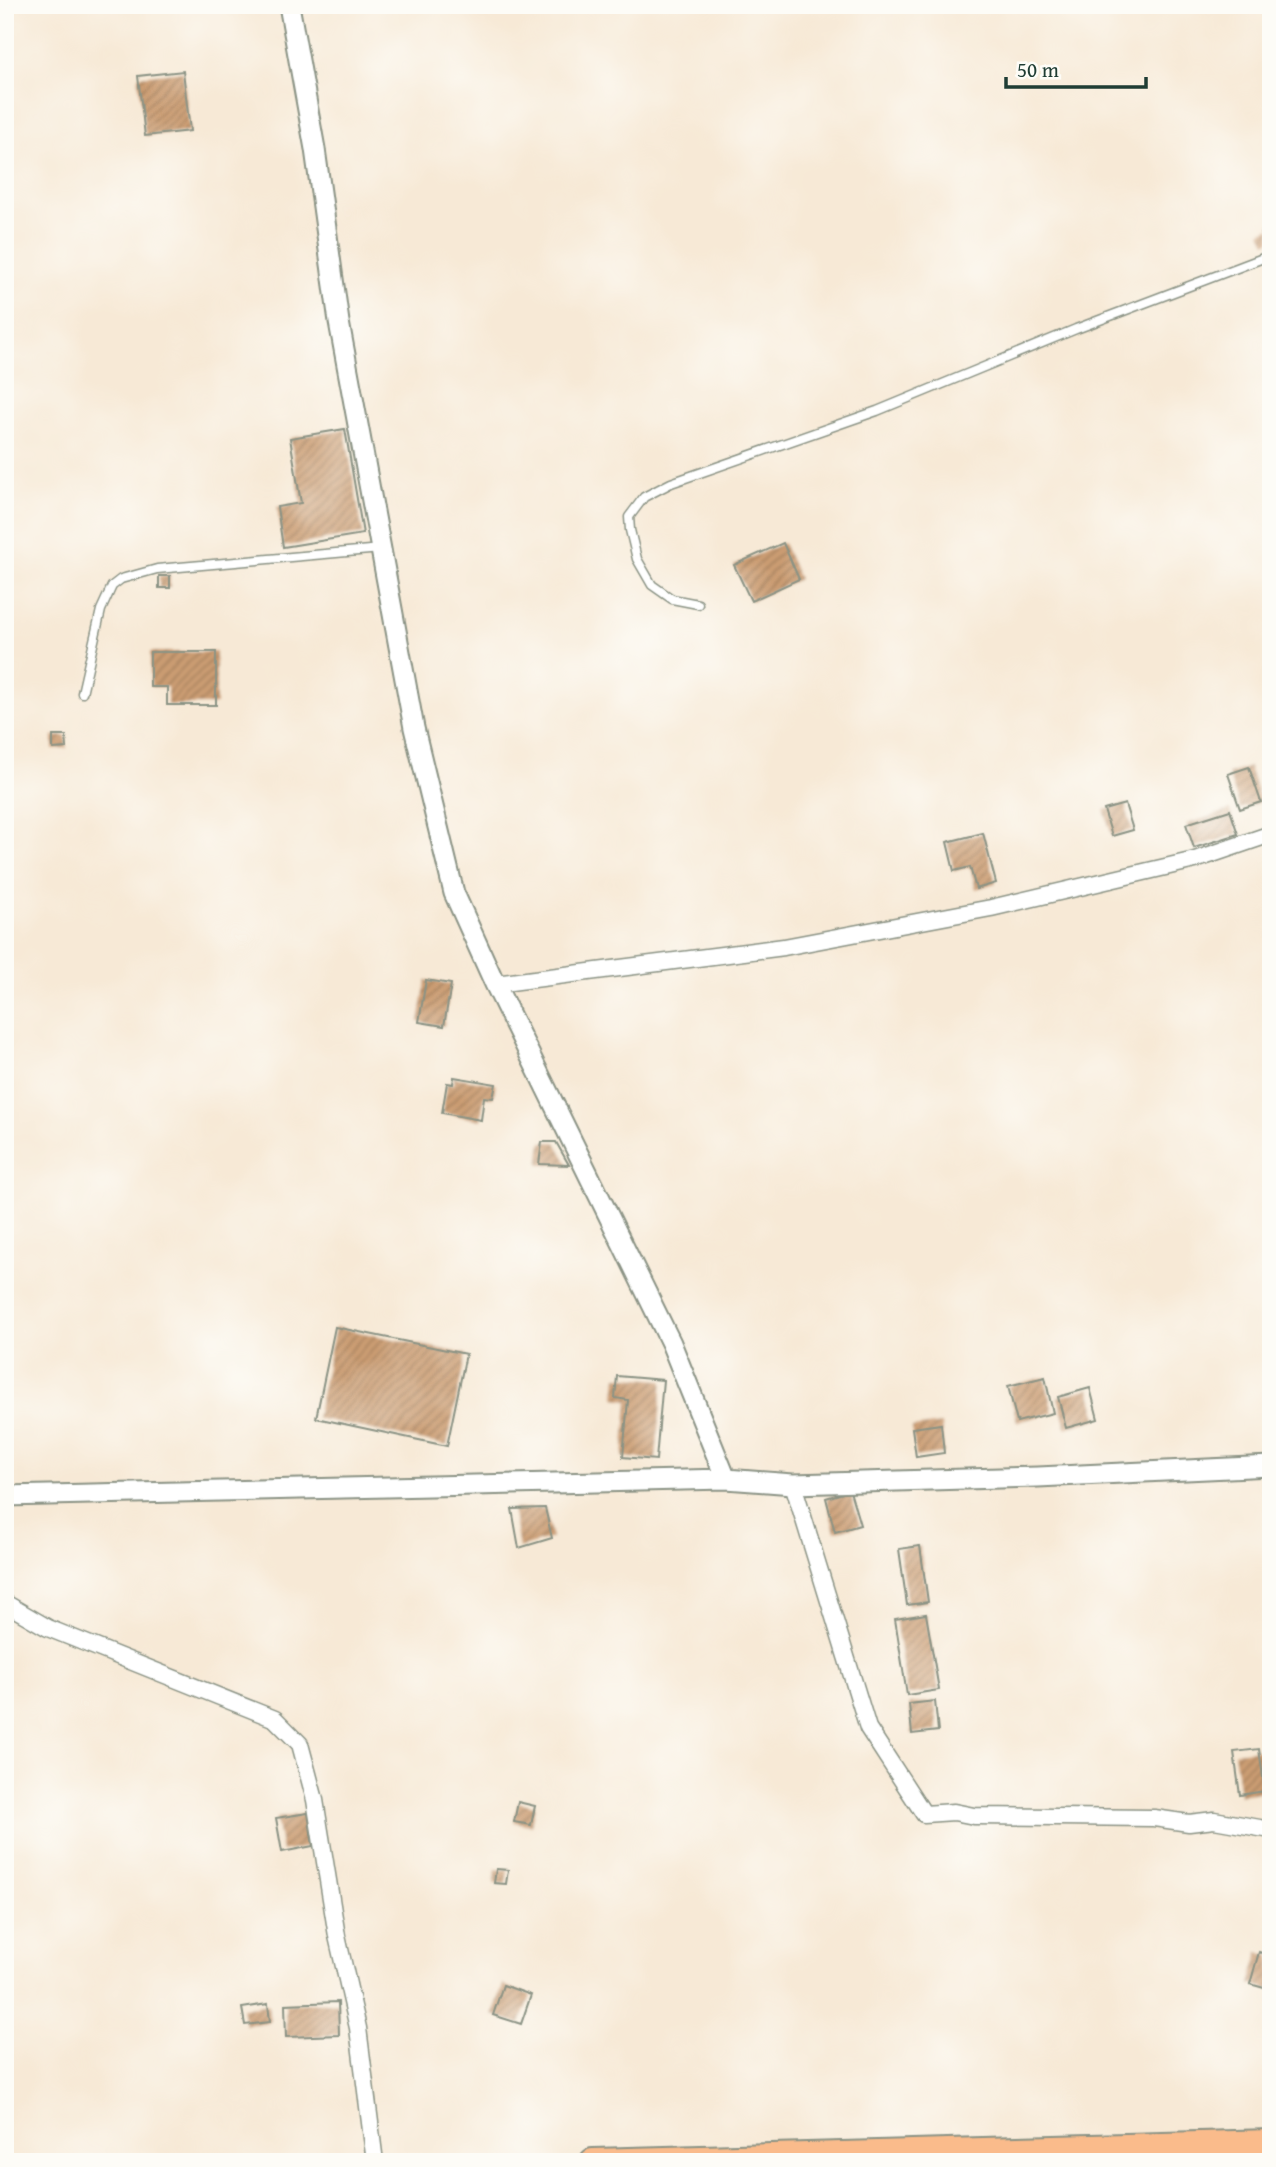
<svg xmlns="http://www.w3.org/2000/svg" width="1276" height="2167" font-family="'Gentium Book Plus',serif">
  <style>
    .building { fill: url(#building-hatch) }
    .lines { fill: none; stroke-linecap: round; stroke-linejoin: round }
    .service-casing { stroke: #8b9385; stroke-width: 11 }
    .minor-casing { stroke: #8b9385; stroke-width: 19 }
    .tertiary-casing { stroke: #8b9385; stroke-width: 23 }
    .trunk-casing { stroke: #8b9385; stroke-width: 30 }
    .service { stroke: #fff; stroke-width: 8 }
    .minor { stroke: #fff; stroke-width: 16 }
    .tertiary { stroke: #fff; stroke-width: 19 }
    .trunk { stroke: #fabb8b; stroke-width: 26 }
  </style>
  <defs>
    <pattern id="building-hatch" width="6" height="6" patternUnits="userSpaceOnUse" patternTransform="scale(1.75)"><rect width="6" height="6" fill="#cb9c72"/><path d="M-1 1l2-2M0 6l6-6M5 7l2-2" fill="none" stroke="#a4805e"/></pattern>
  </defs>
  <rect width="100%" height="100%" fill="#fdfcf7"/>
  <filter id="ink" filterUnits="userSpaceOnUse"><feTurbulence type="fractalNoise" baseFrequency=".0143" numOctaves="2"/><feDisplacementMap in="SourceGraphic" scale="14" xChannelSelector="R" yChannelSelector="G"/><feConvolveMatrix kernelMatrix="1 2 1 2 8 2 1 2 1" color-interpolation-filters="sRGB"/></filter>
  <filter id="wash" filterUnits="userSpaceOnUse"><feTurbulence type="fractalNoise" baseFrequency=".00686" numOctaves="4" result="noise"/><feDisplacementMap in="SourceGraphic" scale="28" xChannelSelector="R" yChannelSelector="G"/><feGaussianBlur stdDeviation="1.57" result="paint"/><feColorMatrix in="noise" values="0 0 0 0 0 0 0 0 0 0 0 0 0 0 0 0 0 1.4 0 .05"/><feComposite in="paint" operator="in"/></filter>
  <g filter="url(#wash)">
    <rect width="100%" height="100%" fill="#f7e9d6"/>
    <g id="blocks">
      <path class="building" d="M183 71 190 131 145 136 138 76Z
        M1271 227V240L1266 243 1261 232Z
        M345 429 363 534 283 547 277 507 301 503 290 438Z
        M783 543 799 579 751 601 734 565Z
        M159 576H170V588H159Z
        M150 652H216V705H167V687H150Z
        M53 736H66L67 748 53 749Z
        M1249 767 1261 802 1240 809 1228 774Z
        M1125 804 1133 830 1112 836 1104 810Z
        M1230 810 1238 834 1194 848 1186 824Z
        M983 833 996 883 976 889 970 867 954 871 947 842Z
        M426 980 451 984 444 1026 419 1022Z
        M454 1077 496 1084 493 1098 484 1097 481 1120 442 1113 447 1083 453 1084Z
        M542 1142H556L569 1165 539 1164Z
        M335 1327 466 1354 447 1446 316 1418Z
        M617 1376 663 1380 656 1460 623 1457 628 1400 615 1398Z
        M1045 1377 1053 1413 1017 1422 1008 1386Z
        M1090 1388 1098 1419 1066 1428 1058 1397Z
        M941 1424 944 1453 916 1457 912 1428Z
        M850 1491 860 1525 835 1532 826 1498Z
        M545 1508 552 1538 519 1548 512 1509Z
        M920 1546 928 1602 907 1605 899 1549Z
        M926 1614 939 1690 907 1695 895 1619Z
        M935 1701 938 1731 912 1734 909 1704Z
        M1259 1749 1265 1791 1240 1795 1234 1752Z
        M518 1802 535 1806 531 1825 514 1822Z
        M308 1813 313 1846 282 1852 276 1818Z
        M496 1869 508 1870 506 1884 494 1883Z
        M1259 1952 1271 1956V1990L1250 1984Z
        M503 1985 531 1995 521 2024 493 2015Z
        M338 2002 339 2035 286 2037 285 2004Z
        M268 2004 270 2022 245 2025 242 2008Z"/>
    </g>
  </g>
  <g filter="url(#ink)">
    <use href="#blocks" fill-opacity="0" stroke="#8b9385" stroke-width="2"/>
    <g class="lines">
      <g class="service-casing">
        <path id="service" d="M698 604 672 599 652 585 637 559 630 530 629 517 644 497 671 483 877 411 1076 329 1271 255
          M82 693 101 610 112 586 121 579 157 569 381 549"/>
      </g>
      <g class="minor-casing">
        <path id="minor" d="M495 984 784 947 991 908 1195 860 1271 834
          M793 1484 868 1728 924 1814 954 1812 974 1816 1154 1818 1189 1823 1214 1820 1271 1830
          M5 1603 48 1628 275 1719 300 1744 315 1800 337 1936 358 2028 375 2162"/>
      </g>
      <g class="tertiary-casing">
        <path id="tertiary" d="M289 5 315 149 339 322 414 728 454 893 495 984 671 1343 726 1479
          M5 1496 726 1479 793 1484 1038 1477 1271 1466"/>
      </g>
      <g class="trunk-casing">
        <path id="trunk" d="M593 2162 1271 2143"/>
      </g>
      <use href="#service" class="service"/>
      <use href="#minor" class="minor"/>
      <use href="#tertiary" class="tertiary"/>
      <use href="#trunk" class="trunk"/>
    </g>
  </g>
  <rect width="1276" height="2167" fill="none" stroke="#fdfcf7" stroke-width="28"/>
  <path d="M1006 77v10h140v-10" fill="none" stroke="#1f3d34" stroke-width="3.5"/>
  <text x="1017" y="77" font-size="21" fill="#1f3d34" stroke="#fdfcf7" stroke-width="5" paint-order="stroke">50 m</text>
</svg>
